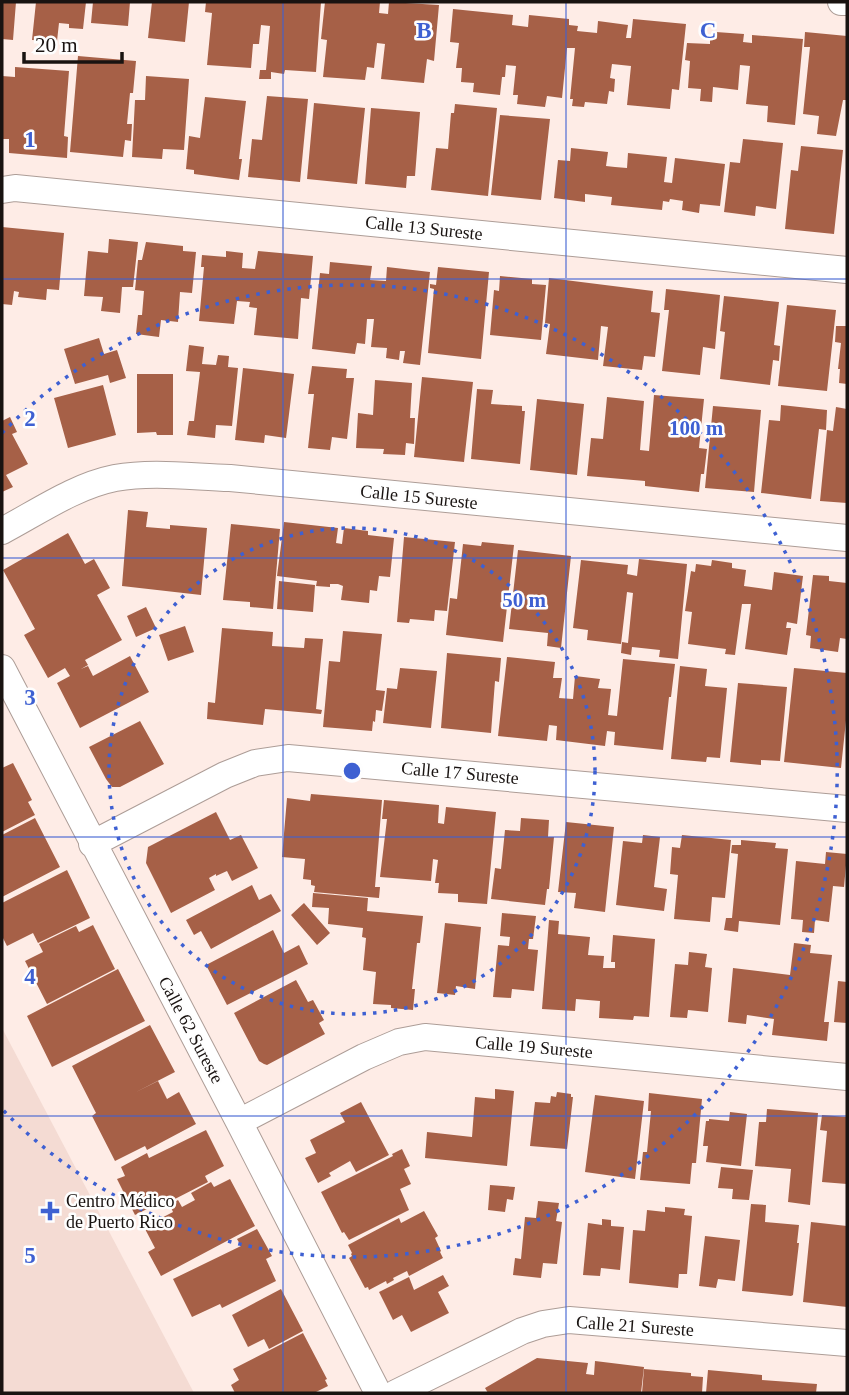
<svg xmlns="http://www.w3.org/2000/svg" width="849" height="1395" font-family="Georgia,serif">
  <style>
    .built { fill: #f4dbd3 }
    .building { fill: #a66047 }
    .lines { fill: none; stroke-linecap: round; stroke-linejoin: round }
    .street-casing { stroke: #ad9d97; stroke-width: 28 }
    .street { stroke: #fff; stroke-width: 26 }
    .grid { fill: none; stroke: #3e60d2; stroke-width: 2; stroke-opacity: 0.55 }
    .ring { fill: none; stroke: #3e60d2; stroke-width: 3.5; stroke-dasharray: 3.5 7 }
    .poi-dot { fill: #3e60d2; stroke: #fefefe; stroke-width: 2.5 }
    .labels { text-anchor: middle; stroke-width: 5; stroke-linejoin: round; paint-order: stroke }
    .street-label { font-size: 18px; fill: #191311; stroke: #fefefe }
    .poi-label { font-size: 18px; fill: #191311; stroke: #fefefe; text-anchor: start }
    .grid-label { font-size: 23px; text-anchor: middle; font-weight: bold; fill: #3e60d2; stroke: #fefefe; stroke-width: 5; stroke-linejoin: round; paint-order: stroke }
    .centre { fill: #3e60d2; stroke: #fefefe; stroke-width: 3.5 }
    .ring-label { font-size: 21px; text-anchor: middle; font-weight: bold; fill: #3e60d2; stroke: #fefefe; stroke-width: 5; stroke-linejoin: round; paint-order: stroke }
  </style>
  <rect width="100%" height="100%" fill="#feece6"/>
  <path class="built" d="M2 1028 194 1393H2Z"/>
  <path class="building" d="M2 2H16L13 40 2 39Z
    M36 2H86L83 29 69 28V24L59 23 57 41 32 40Z
    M93 2H130L128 26 91 23Z
    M152 2H189L185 42 148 38Z
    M206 2H321L316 72 285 70 284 74 271 72V79H259L260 70H266L270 26 261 25 259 44H253L251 68 207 65 212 13 205 12Z
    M325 2H380L379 13 388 14 389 2 439 5 434 61 427 59 424 83 381 79 385 44 377 43 374 68 367 67 365 80 323 77 327 40 321 39Z
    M453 9 513 15 512 25 528 27 529 15 569 19V25L578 26 577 31 597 33 598 21 628 25 626 38H631L633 19 686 24 679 90 672 89 670 109 627 105 631 66 612 64 610 78 615 79 614 92 609 91 607 104 585 102 584 107 572 106 573 99H570L575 48H567L562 98 547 96 545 107 517 104 518 95H513L516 66 506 65 505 77H502L500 95 473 92 474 83 461 82 462 68H456L459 43 450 42Z
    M716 32 744 34 743 42 752 43V35L803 39 795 125 767 122 768 106 746 104 750 66 740 65 738 90 713 87 712 102 700 101 701 89 688 88 690 61 685 60 687 43 710 44V37L715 38Z
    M805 32 847 36V100H843L836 136 817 134 819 116 803 114 810 47H804Z
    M78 56 136 61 133 93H130L127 124H132L131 141 125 140 123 157 70 152Z
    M15 67 69 71 64 136 68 137 67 158 9 153V139H2V76L15 77Z
    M146 76 189 79 184 150 163 149 162 159 132 157 135 100H145Z
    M267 96 308 99 300 182 248 177 252 139 262 140Z
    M205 97 246 101 239 159H242L239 180 194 174V170L186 169 189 136 200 138Z
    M314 103 365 108 357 184 307 179Z
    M455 104 497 108 488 196 431 190 436 148 448 149 451 113H454Z
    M371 108 420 112 415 176H407L406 188 365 184Z
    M500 115 550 119 541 200 491 195Z
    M743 139 783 143 776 209 756 206 755 216 724 212 730 162 740 163Z
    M801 146 843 150 834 234 785 229 791 170 798 171Z
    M571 148 608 152 606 166 615 167 627 168 628 153 667 157 664 182 672 183 675 158 725 164 720 206 700 204 699 213 682 210 683 201 670 199 669 202 663 201 662 210 611 205 612 197 585 194V202L554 198 558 160 570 161Z
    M2 227 64 233 59 290 47 289 46 300 18 297 19 292 14 291 12 305 2 304Z
    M109 239 138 242 133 287H122L120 313 101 311 103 297 84 296 88 251 108 253Z
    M146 242 183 246V251L196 252 192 293 180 292 178 322 161 320 159 337 136 334 138 315H142L144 291 135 290 138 260H142Z
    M226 251 243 253 242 268 255 269 258 251 313 256 309 299 301 298 298 339 254 335 257 308 249 307 250 302 237 301 234 324 199 321 204 267H201L202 255 226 257Z
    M330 262 372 266 370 280 386 281 387 267 430 272 420 365 403 363 405 351H400L399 360 386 358 387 348 371 347 374 319H367L365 344 357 343 355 354 312 349 320 273 329 274Z
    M438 267 489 272 481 359 428 353 434 289 430 288V284L436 285Z
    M500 276 532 279V284L546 285 541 340 490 335 494 290 499 291Z
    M549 278 653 291 651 312 660 313 655 357 644 356 642 370 603 366 608 327 601 326 598 360 546 354 550 324 545 323Z
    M666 289 720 295 715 349 703 347 700 375 662 371 669 310H664Z
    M724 296 779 302 774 345 780 346 779 361 773 360 770 385 720 379 725 332 720 331Z
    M787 305 836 310 827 391 778 386Z
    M836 326H847V384L839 383 840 369H838L841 343 835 342Z
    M99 338 104 354 117 350 126 378 110 383 108 375 75 384 64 349Z
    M189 345 204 347 202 364 216 365 218 355 229 356 228 367 238 368 232 426 216 425 215 438 187 435 189 421H194L200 372 186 371Z
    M312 366 347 369 346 378H354L347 439 332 437 330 450 308 448 314 394H308Z
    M243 368 294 374 286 438 265 435 264 443 235 440Z
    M137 374H173V435H157L156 432 137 433Z
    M422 377 473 382 464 462 414 457Z
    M375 380 412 383 410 418H415L414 444 406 443 405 455 383 454 384 449 356 448 358 413 373 415Z
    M103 385 116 435 68 448 54 398Z
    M477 389 493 390 491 404 522 406V411H525L520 464 471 459Z
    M654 395 704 399 699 448 707 449 704 474H701L699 492 645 486V481L587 476 591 438 603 439 607 397 644 401 640 450 649 451Z
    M537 399 584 404 577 475 530 470Z
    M781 405 827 410 826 430 819 429 811 499 761 493 769 420 780 421Z
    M713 406 761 410 754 492 705 488Z
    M836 407 847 409V503L820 501 827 430 833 431Z
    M10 417 17 432 12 434 28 464 6 475 13 487 2 492V421Z
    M128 510 148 512 146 527 170 529V525L207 528 201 595 122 586Z
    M284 522 338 528 336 543 342 544 344 528 368 531V535L394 538 390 577 379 576 377 591 370 590 369 603 341 600 343 586 338 584H330V587L316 586 317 581 277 576Z
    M231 524 280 529 273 609 250 607V602L223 600Z
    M68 533 85 564 94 559 110 588 97 595 122 640 85 660 88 665 81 669 88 666 93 676 130 656 149 692 80 728 57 683 70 676 65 668 48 678 24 635 35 629 3 570Z
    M404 537 455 542 447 611 435 610 434 621 410 619 409 623 397 622Z
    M482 542 514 545 503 642 446 635 450 598 457 599 463 544 481 546Z
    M518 550 571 556 561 648 547 646 548 633 509 629Z
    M639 559 687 564 678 659 659 657 660 650 632 647 631 655 621 653 622 642 628 643 633 593 627 592 621 644 587 640 588 630 573 628 581 560 628 565 627 574 637 576Z
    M712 560 732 563V568L746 570 744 586 772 590 774 572 803 576 797 624 787 622 786 628H791L787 655 745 649 751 604H742L735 655 725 654 726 649 688 644 692 612 685 611 691 571 695 572 696 564 711 566Z
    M813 575 829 576V581L847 583V639L840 638 838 652 810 648 811 636 806 635Z
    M279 581 315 585 313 612 277 609Z
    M146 607 156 628 136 637 127 616Z
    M185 626 194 652 168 661 159 635Z
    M222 628 273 632 272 646 304 648 305 638 323 639 316 709 322 710 321 714 265 709 263 725 207 719 208 702 215 703Z
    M343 631 382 634 376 690 385 691 382 711 376 710 375 722 373 721 372 731 323 727 329 661 340 662Z
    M447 653 501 658 499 682 495 681 491 733 441 728Z
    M507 657 555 662 553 678H562L559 698 573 699 575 676 600 679 598 688 611 689 608 715 617 716 623 659 675 664 671 697H669L663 750 614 745 615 732 607 731 605 746 556 740 557 726 549 725 547 741 498 736Z
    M680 666 707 669 705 686 727 688 720 758 707 757 706 762 671 759Z
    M400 668 437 671 431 728 383 723 387 688 397 689Z
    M794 668 847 673V711L841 768 784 762Z
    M738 683 787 687 780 761 761 760V765L730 762Z
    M140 721 164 764 120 787H112L106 779 89 747Z
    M13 763 32 800 28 802 35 815 2 832V768Z
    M311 794 382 800 375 887H380L379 898 314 892 315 886 311 885V880L303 879 305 859 282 857 287 798 310 801Z
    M384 800 439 805 438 823 444 824 446 807 496 812 487 904 458 902V894L438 893 439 883H435L438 860 433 859 431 881 380 877 387 819H382Z
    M216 812 230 840 241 835 258 868 232 881 227 871 216 876V874L209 878 215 890 171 913 146 863 148 847Z
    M35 818 60 867 2 897V835Z
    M521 818 549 820 548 837H554L549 889H547L545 905 491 899 495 868 501 869 505 830 520 831Z
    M566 822 614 827 605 912 574 908 576 893 558 892Z
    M643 835 660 837 654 887 667 889 664 911 616 905 623 841 642 843Z
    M682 835 731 840 725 898 712 897 710 922 674 919 678 875 670 874 672 847 680 848Z
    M741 840 776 843 775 848 788 849 780 925 739 921 738 932 724 930 726 918H732L738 854 731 853 732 845H741Z
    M826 852 847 854 844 887 833 886 829 922 815 920 814 933 802 932 803 920 791 919 796 861 825 864Z
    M67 870 90 918 38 943 33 933 7 946 2 936V903Z
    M252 885 259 900 271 894 281 911 211 949 201 931 194 935 186 920Z
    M313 893 368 898 367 911 423 916 420 943H417L412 989H415L413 1010 391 1008V1005L373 1004 376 972 363 970 366 938 362 937 363 928 328 924 329 908 312 907Z
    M304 903 330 933 317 945 291 915Z
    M502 913 536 916 533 939H529L528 949 538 950 534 991 512 989 511 998 493 997 498 945 509 946 510 937 500 936Z
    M549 920 559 921 558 934 590 937 588 955 604 956 603 968H615V962H611L613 935 655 939 649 1017 634 1016 633 1020 599 1018 600 1001 576 999 575 1011 542 1009Z
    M445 923 481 927 475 989 456 986 455 995 437 993Z
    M93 925 115 969 47 1004 25 961 43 952 39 944 76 926 79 932Z
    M273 930 284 953 299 945 308 964 227 1005 206 965Z
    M794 943 811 945 810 953 832 955 824 1022H829L827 1041 772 1035 774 1019 747 1015 746 1024 728 1022 733 968 790 975Z
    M689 952 707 954 705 967 712 968 708 1012 688 1010 687 1018 670 1017 675 964 688 965Z
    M118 969 145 1021 52 1067 27 1016Z
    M296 980 308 1002 313 1000 324 1020 319 1023 325 1034 267 1065 264 1064 259 1061 234 1013Z
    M838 981 847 982V1023L834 1022Z
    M150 1025 175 1072 136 1092 158 1081 167 1099 179 1092 196 1124 147 1150 145 1146 115 1161 92 1116 96 1113 72 1066Z
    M495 1089 514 1091 507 1166 425 1158 427 1132 472 1137 475 1097 495 1099Z
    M557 1092 571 1094V1097H573L567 1149 530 1146 535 1102 550 1103 551 1096 556 1097Z
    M649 1093 702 1099 696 1163H692L690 1184 640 1180 643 1152H647L651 1111H648Z
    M595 1095 644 1101 635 1179 585 1172Z
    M361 1102 389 1155 356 1172 350 1161 329 1173 331 1176 318 1183 305 1158 316 1153 310 1140 345 1122 340 1113Z
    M767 1109 818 1113 810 1205 788 1202 791 1169 755 1166 759 1122H766Z
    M730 1112 747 1114 741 1166 706 1162 708 1146H703L706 1121H709V1119L729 1121Z
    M822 1115 847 1117V1184L822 1182 827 1131 820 1130Z
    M206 1130 224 1166 205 1176 208 1182 171 1201 169 1198 135 1215 117 1179 125 1176 121 1167 147 1153 149 1158Z
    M402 1149 410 1166 404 1169 411 1184 400 1189 409 1210 349 1240 344 1232 342 1233 321 1192 393 1156 392 1154Z
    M721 1167 753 1170 749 1200 732 1199 733 1189 718 1188Z
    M230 1179 255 1226 161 1276 148 1252 155 1248 144 1227 173 1212 170 1205 178 1200 182 1207 195 1200 191 1193 211 1182 214 1187Z
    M490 1185 515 1187 513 1200 507 1199 505 1212 488 1210Z
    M538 1201 559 1203 556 1221 562 1222 557 1264 543 1263 541 1278 513 1275 515 1258 521 1259 525 1217 536 1218Z
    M751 1204 766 1205 765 1222 799 1225 797 1243H799L793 1295 791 1296 742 1291Z
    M665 1207 685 1209 684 1215 692 1216 687 1274H679L678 1288 629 1283 633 1230 645 1231 647 1210 665 1212Z
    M424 1211 438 1236 435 1238 441 1251 440 1252 443 1258 409 1276 407 1271 393 1278 394 1280 387 1284 386 1281 369 1290 368 1287 365 1288 349 1258 352 1256 351 1254 352 1253 348 1245 399 1218 401 1223Z
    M602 1219 611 1220V1226L624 1227 620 1270 601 1268 600 1276 583 1275 588 1223 602 1225Z
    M811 1222 847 1226V1307L803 1302Z
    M257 1229 272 1256 266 1259 276 1281 222 1308 220 1304 192 1317 173 1279 241 1246 237 1239Z
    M705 1236 740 1240 735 1281 718 1279 716 1288 699 1286Z
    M443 1275 449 1286 438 1292 449 1313 411 1332 402 1315 393 1320 379 1292 409 1277 414 1290Z
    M281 1289 303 1331 269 1349 264 1339 248 1347 232 1315Z
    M303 1333 327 1379 325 1380 328 1386 314 1393H235L231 1385 239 1380 233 1369Z
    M537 1358 588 1363 586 1374 594 1375 595 1361 644 1367 641 1393H488L485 1388Z
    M644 1369 691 1373V1376L703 1377 702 1393H642Z
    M708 1370 762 1375V1380L817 1384 816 1393H706Z"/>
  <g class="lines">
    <g class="street-casing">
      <path id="street" d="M841 2H847
        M2 190 15 188 847 270
        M2 531C38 512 75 486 115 478 153 471 193 477 230 478L847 538
        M2 668 239 1122 378 1393
        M92 844 225 775 255 763 288 758 847 809
        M239 1122 364 1057 399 1042 425 1037 847 1077
        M396 1393 522 1331 543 1324 569 1320 847 1343"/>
    </g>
    <use href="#street" class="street"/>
  </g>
  <path class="grid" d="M283 2V1393M566 2V1393M2 279H847M2 558H847M2 837H847M2 1116H847"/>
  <g class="ring">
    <circle cx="352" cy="771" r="243"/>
    <path d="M2 433A486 486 0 1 1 2 1109"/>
  </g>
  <path class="poi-dot" d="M46.5 1200.5h7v7h7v7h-7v7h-7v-7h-7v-7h7z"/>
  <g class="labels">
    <g class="street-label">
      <text transform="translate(424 228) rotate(6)" y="6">Calle 13 Sureste</text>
      <text transform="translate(419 497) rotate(6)" y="6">Calle 15 Sureste</text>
      <text transform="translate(460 773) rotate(5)" y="6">Calle 17 Sureste</text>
      <text transform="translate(191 1030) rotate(62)" y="6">Calle 62 Sureste</text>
      <text transform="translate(534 1047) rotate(5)" y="6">Calle 19 Sureste</text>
      <text transform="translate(635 1326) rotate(4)" y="6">Calle 21 Sureste</text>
    </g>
    <g class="poi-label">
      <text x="66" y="1207">Centro Médico<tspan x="66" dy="21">de Puerto Rico</tspan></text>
    </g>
  </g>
  <g class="grid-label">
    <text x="424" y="38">B</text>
    <text x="708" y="38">C</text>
    <text x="30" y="147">1</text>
    <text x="30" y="426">2</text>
    <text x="30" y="705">3</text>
    <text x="30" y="984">4</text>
    <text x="30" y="1263">5</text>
  </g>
  <circle cx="352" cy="771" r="10" class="centre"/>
  <g class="ring-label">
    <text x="696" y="435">100 m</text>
    <text x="524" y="607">50 m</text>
  </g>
  <rect width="849" height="1395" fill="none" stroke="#191311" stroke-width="7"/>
  <path d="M24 52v10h98v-10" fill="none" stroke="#191311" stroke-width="3.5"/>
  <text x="35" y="52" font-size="21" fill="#191311" stroke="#fefefe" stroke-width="5" paint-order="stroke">20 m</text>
</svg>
